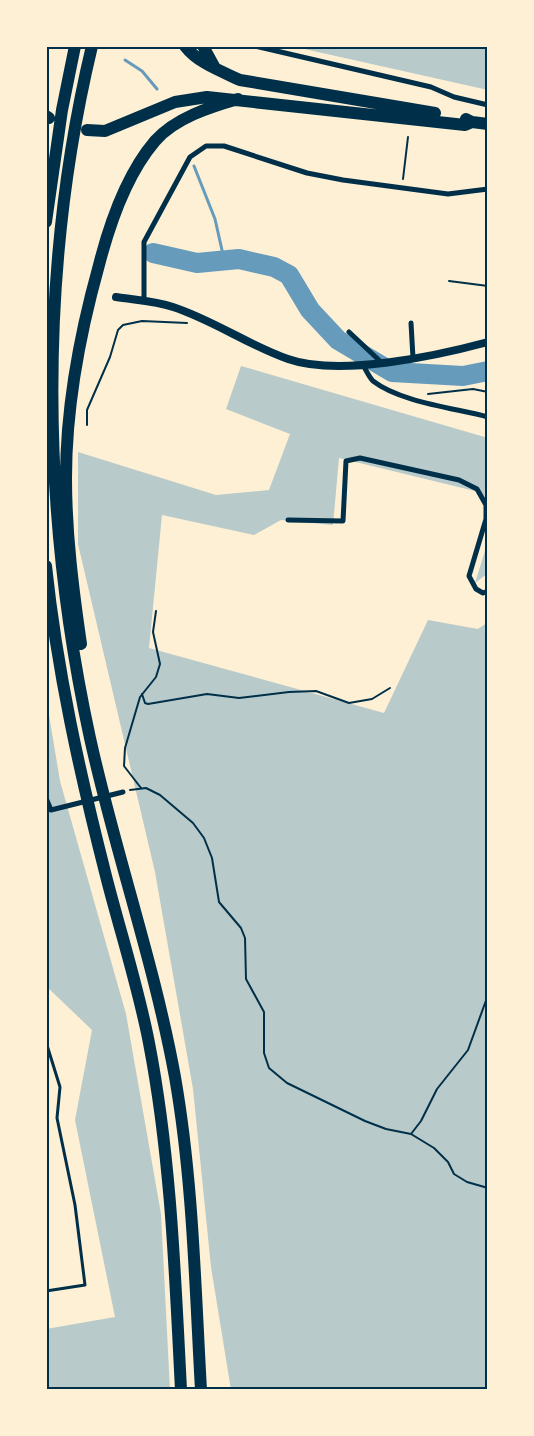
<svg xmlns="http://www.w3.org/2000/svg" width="534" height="1436" font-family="'Sofia Sans Condensed',sans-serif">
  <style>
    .green { fill: #b9caca }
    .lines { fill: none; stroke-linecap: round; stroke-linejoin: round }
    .stream { stroke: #669bbc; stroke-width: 3 }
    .river { stroke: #669bbc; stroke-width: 20 }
    .path { stroke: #003049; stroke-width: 2 }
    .service { stroke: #003049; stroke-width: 3 }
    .minor { stroke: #003049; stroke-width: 5 }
    .tertiary { stroke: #003049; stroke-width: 8 }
    .motorway { stroke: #003049; stroke-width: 12 }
    .neatline { fill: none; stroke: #003049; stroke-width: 2 }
  </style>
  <rect width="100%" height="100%" fill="#fdf0d5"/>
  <path class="green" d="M291 46H488V90Z
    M241 366 488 438V515L479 492 339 458 333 525 281 520 254 535 162 515 149 648 384 713 428 620 478 629 488 622V1390H231L211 1267 193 1089 155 872 78 544V452L216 495 269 490 290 434 226 409Z
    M488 541V573L475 583Z
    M46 697 60 781 126 1014 161 1214 170 1390H46V1329L115 1317 75 1120 92 1030 46 986Z"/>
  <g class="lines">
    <path class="stream" d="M125 60 142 71 157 89
      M194 166 215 219 224 259"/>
    <path class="river" d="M153 253 197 263 239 259 274 267 289 275 310 310 338 340 392 372 463 376 488 371"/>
    <path class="path" d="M403 179 408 137
      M449 281 488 286
      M428 394 473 389 488 392
      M87 425V410L110 357 118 330 123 325 142 321 187 323
      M142 694 145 703 148 704 207 694 239 698 289 692 316 691 349 703 372 699 390 688
      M141 788 124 766 125 748 140 697 156 677 160 664 153 632 156 611
      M130 790 146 788 160 795 193 823 204 838 212 858 219 902 241 928 245 938 246 979 264 1012V1053L269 1068 287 1083 365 1121 386 1129 411 1134 434 1148 448 1162 454 1174 467 1182 488 1188
      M411 1134 421 1121 437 1089 468 1050 488 995"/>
    <path class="service" d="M46 1042 60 1087 57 1118 75 1205 85 1285 46 1291"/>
    <path class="minor" d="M255 46 431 87 454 97 488 105
      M144 301V242L190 157 206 146H224L307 173 343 180 448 194 488 189
      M411 323 413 358
      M349 332 381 362
      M363 365C366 370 369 377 373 381 400 402 454 408 488 417
      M288 520 343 521 346 461 360 458 459 480 477 489 486 505V519L469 576 476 589 483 593 488 591
      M46 798 51 810 123 792
      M46 1347V1370"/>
    <path class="tertiary" d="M116 297C135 300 155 301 173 307 213 320 248 345 288 359 339 377 436 356 488 342"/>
    <path class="motorway" d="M92 46C38 271 41 513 90 738 115 852 154 962 175 1077 193 1180 195 1285 201 1390
      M185 46C198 63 221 71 240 80L435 113
      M203 46 215 68
      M46 116 49 118
      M466 119 472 122 488 124
      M87 130 105 131 175 102 207 97 465 125 472 122
      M46 222 62 110 75 46
      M46 566C57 671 80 774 106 876 120 931 138 986 149 1043 171 1157 175 1274 181 1390
      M81 644C73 589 66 534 66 478 66 407 80 333 99 265 110 222 126 175 155 141 175 118 210 107 238 99"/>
  </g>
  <rect width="534" height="1436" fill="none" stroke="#fdf0d5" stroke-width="95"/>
  <rect x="48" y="48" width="438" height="1340" class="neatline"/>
</svg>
